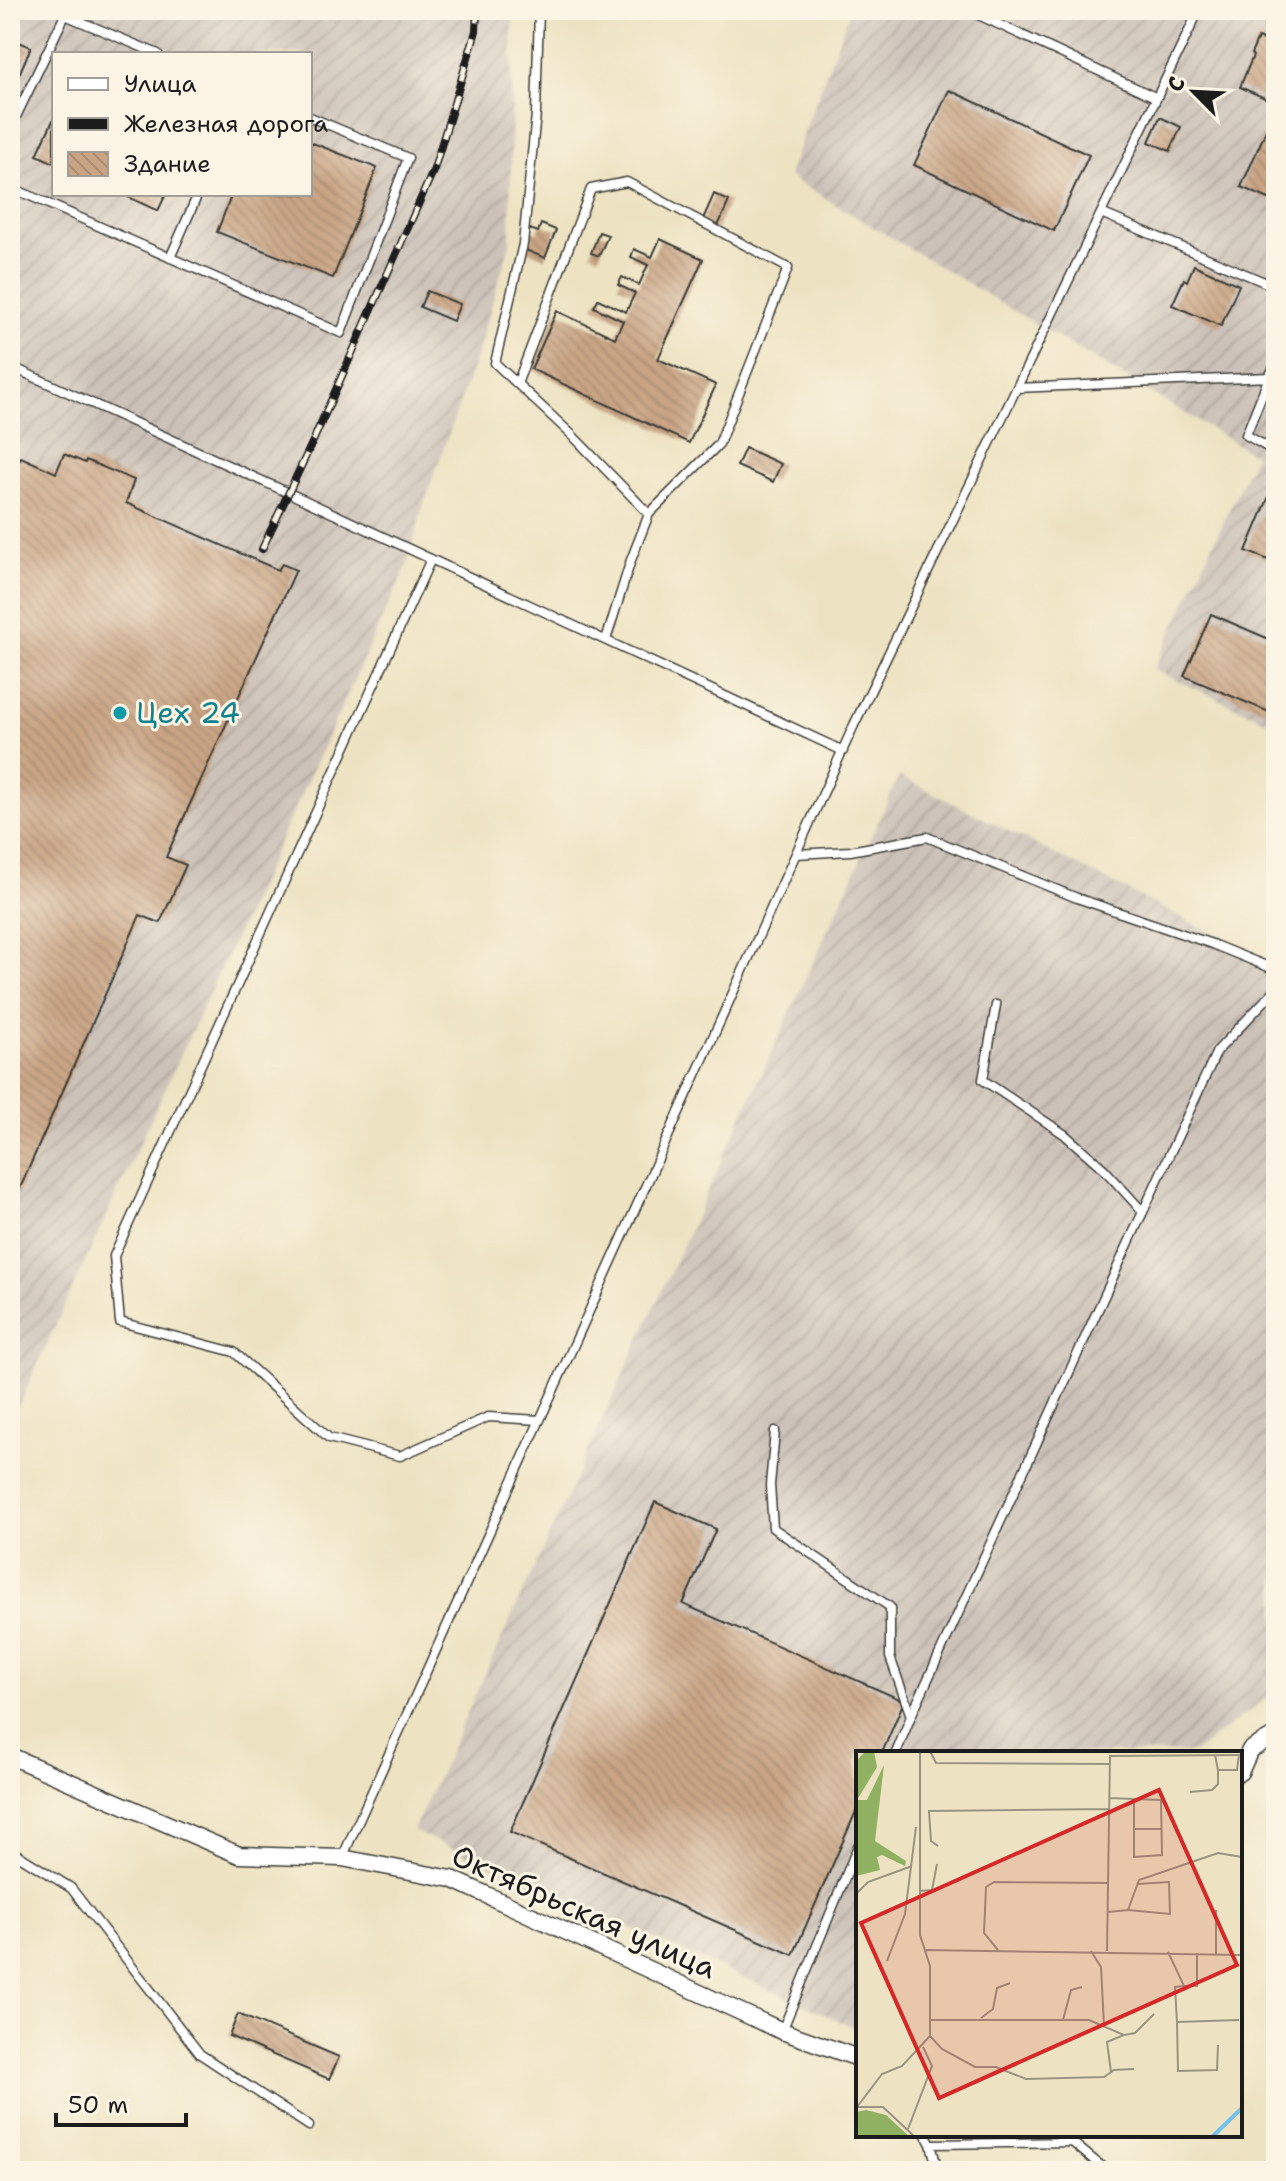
<svg xmlns="http://www.w3.org/2000/svg" width="1286" height="2181" font-family="'Shantell Sans',sans-serif">
  <style>
    .industrial { fill: url(#industrial-furrows); fill-rule: evenodd }
    .building { fill: url(#building-back-hatch) }
    .lines { fill: none; stroke-linecap: round; stroke-linejoin: round }
    .service-casing { stroke: #3b3a35; stroke-width: 11 }
    .minor-casing { stroke: #3b3a35; stroke-width: 19 }
    .service { stroke: #fff; stroke-width: 8 }
    .minor { stroke: #fff; stroke-width: 16 }
    .rail-casing { stroke: #1c1c1c; stroke-width: 8 }
    .rail { stroke: #fcf5e5; stroke-width: 5; stroke-dasharray: 15; stroke-linecap: butt }
    .culture-dot { fill: #0f9aa8; stroke: #fcf5e5; stroke-width: 3 }
    .labels { text-anchor: middle; stroke-width: 6; stroke-linejoin: round; paint-order: stroke }
    .culture-label { font-size: 30px; fill: #0d838f; stroke: #fcf5e5; text-anchor: start }
    .street-label { font-size: 30px; fill: #1c1c1c; stroke: #fcf5e5 }
    .inset-river { fill: none; stroke: #74c1ee; stroke-width: 4 }
    .inset-road { fill: none; stroke: #999380; stroke-width: 2 }
    .view { fill: #d62828; fill-opacity: 0.15; stroke: #d62828; stroke-width: 4 }
    .inset-edge { fill: none; stroke: #1c1c1c; stroke-width: 4 }
  </style>
  <defs>
    <pattern id="industrial-furrows" width="10" height="10" patternUnits="userSpaceOnUse" patternTransform="scale(2)"><rect width="10" height="10" fill="#ccc2b9"/><path d="M-1 1l2-2M0 10L10 0M9 11l2-2" fill="none" stroke="#afa69e"/></pattern>
    <pattern id="building-back-hatch" width="6" height="6" patternUnits="userSpaceOnUse" patternTransform="scale(2)"><rect width="6" height="6" fill="#c9a585"/><path d="M-1 5l2 2M0 0l6 6M5-1l2 2" fill="none" stroke="#ac8d72"/></pattern>
  </defs>
  <rect width="100%" height="100%" fill="#fcf5e5"/>
  <filter id="ink" filterUnits="userSpaceOnUse"><feTurbulence type="fractalNoise" baseFrequency=".0125" numOctaves="2"/><feDisplacementMap in="SourceGraphic" scale="16" xChannelSelector="R" yChannelSelector="G"/><feConvolveMatrix kernelMatrix="1 2 1 2 8 2 1 2 1" color-interpolation-filters="sRGB"/></filter>
  <filter id="wash" filterUnits="userSpaceOnUse"><feTurbulence type="fractalNoise" baseFrequency=".006" numOctaves="4" result="noise"/><feDisplacementMap in="SourceGraphic" scale="32" xChannelSelector="R" yChannelSelector="G"/><feGaussianBlur stdDeviation="1.8" result="paint"/><feColorMatrix in="noise" values="0 0 0 0 0 0 0 0 0 0 0 0 0 0 0 0 0 1.4 0 .05"/><feComposite in="paint" operator="in"/></filter>
  <g filter="url(#wash)">
    <rect width="100%" height="100%" fill="#ede3c2"/>
    <path class="industrial" d="M10 10H513L510 243 476 357 422 509 408 563 10 1424ZM54 54H310V194H54Z
      M850 10H1276V725L1154 670 1255 455 788 176Z
      M899 776 1276 965V1691L1193 1753H858V2029L413 1831Z"/>
    <g id="blocks">
      <path class="building" d="M10 38 31 47 10 95Z
        M1258 38 1276 46V103L1240 87 1253 56 1251 54Z
        M949 90 1089 155 1054 231 914 165Z
        M1276 108V202L1241 187Z
        M1160 117 1181 127 1170 151 1149 142Z
        M54 118V163L37 155Z
        M310 142 377 168 333 278 217 232 232 194H310Z
        M122 194H166L158 211Z
        M714 194 729 201 715 233 700 226Z
        M541 224 556 230 545 258 523 249 530 229 538 232Z
        M599 232 608 235 599 256 591 253Z
        M660 239 703 259 658 359 716 385 689 443 531 369 557 311 615 338 623 321 594 307 598 299 626 312 635 293 618 285 622 277 639 285 648 265 631 257 634 249 652 257Z
        M1194 265 1239 285 1221 326 1172 305 1184 279 1187 281Z
        M427 291 460 304 453 321 420 307Z
        M745 448 781 464 773 482 737 466Z
        M64 454 85 463 86 460 134 480 126 503 278 570 282 564 296 570 166 857 186 865 160 923 140 915 10 1211V481L21 457 56 473Z
        M1276 480V563L1246 551Z
        M1211 614 1276 642V715L1184 676Z
        M655 1502 716 1529 683 1604 904 1701 882 1753H858V1807L793 1955 510 1832Z
        M238 2014 339 2057 329 2079 229 2036Z"/>
    </g>
  </g>
  <g filter="url(#ink)">
    <use href="#blocks" fill-opacity="0" stroke="#3b3a35" stroke-width="2"/>
    <g class="lines">
      <g class="service-casing">
        <path id="service" d="M539 10 536 114 523 244 495 363 572 435 649 514 631 560 606 640
          M968 10 1157 98
          M10 129 65 15 158 54
          M10 187 341 333 408 158 310 117
          M1101 213 1276 287
          M170 258 198 194
          M10 366 302 499 843 751
          M1269 377 1246 435 1276 452
          M517 384 591 189 627 182 788 268 719 444 649 514
          M1017 388 1269 377 1276 363
          M431 559 114 1256 120 1322 234 1352 329 1438 400 1456 488 1417 540 1420
          M796 854 850 851 927 837 1077 898 1212 944 1276 970
          M996 1005 983 1080 1064 1134 1104 1169 1143 1212
          M775 1431 770 1485 773 1528 890 1607V1657L911 1716
          M896 1753 911 1716 1217 1051 1276 989
          M10 1850 71 1888 200 2054 309 2126
          M342 1858 854 725 1199 10
          M782 2031 858 1846
          M926 2135 931 2144 938 2171
          M931 2144 1072 2142 1107 2171"/>
      </g>
      <g class="minor-casing">
        <path id="minor" d="M10 1756 239 1855 342 1858 452 1879 782 2031 858 2058
          M1240 1772 1250 1750 1276 1735"/>
      </g>
      <use href="#service" class="service"/>
      <use href="#minor" class="minor"/>
      <g class="rail-casing">
        <path id="rail" d="M262 549 313 441 434 169 476 31 477 10"/>
      </g>
      <use href="#rail" class="rail"/>
    </g>
  </g>
  <circle class="culture-dot" cx="120" cy="713" r="8"/>
  <g class="labels">
    <g class="culture-label">
      <text x="136" y="723">Цех 24</text>
    </g>
    <g class="street-label">
      <text transform="translate(584 1912) rotate(24)" y="10">Октябрьская улица</text>
    </g>
  </g>
  <g transform="translate(856 1751)">
    <rect width="386" height="386" fill="#ede3c2"/>
    <path d="M10 0H18L21 16 1 49H11L28 14 19 90 50 110 49 115 26 104 21 106 24 119 0 125V10ZM10 359 30 364 54 386H0V361Z" fill="#90b062"/>
    <path class="inset-river" d="M356 386 386 357"/>
    <path class="inset-road" d="M34 0 64 1M64 0V184L74 215V285L86 298 119 316H140L170 328 248 326 258 319 278 318M74 0 80 12 254 13M359 4 362 19H381L383 4M334 41 356 39 362 33V19M253 47 278 48V106L306 104 305 49 278 48M278 78H305M82 95 75 90 73 60 253 58M64 140 76 139 81 113M0 143 12 131 56 115M272 159 314 163 313 131 282 133M252 161 272 159 283 129 362 102 386 106M70 199 386 204M142 199 128 182 130 136 138 131 253 132M235 200 245 216 248 274M251 200 254 5 386 4M312 201 328 235H341V202M360 203V159M31 210 49 163 60 76M386 249V275M125 267 137 258 141 237 154 232M73 269H233L268 284 251 291 255 321M207 269 215 239 226 236M321 271 319 236 328 235M268 284 279 282 298 263M362 294 361 319 322 320 321 271 383 269M0 356H27L59 386M1 356 26 323 46 315 74 285M52 378 76 315 67 296"/>
    <path class="view" d="M303 39 381 214 83 347 5 172Z"/>
    <rect width="386" height="386" class="inset-edge"/>
  </g>
  <rect width="1286" height="2181" fill="none" stroke="#fcf5e5" stroke-width="40"/>
  <rect x="52" y="52" width="260" height="144" fill="#fcf5e5" stroke="#a29e95" stroke-width="2"/>
  <rect x="68" y="78" width="40" height="12" fill="#ffffff" stroke="#a29e95" stroke-width="2"/>
  <text x="124" y="92" font-size="24" fill="#1c1c1c">Улица</text>
  <rect x="68" y="118" width="40" height="12" fill="#1c1c1c" stroke="#a29e95" stroke-width="2"/>
  <text x="124" y="132" font-size="24" fill="#1c1c1c">Железная дорога</text>
  <rect x="68" y="152" width="40" height="24" fill="url(#building-back-hatch)" stroke="#a29e95" stroke-width="2"/>
  <text x="124" y="172" font-size="24" fill="#1c1c1c">Здание</text>
  <g transform="translate(1194 92) rotate(294)" stroke="#fcf5e5" stroke-width="6" paint-order="stroke">
  <path d="M0-6L14 30L0 20L-14 30Z" fill="#1c1c1c"/>
  <text y="-12" font-size="22" font-weight="bold" text-anchor="middle" fill="#1c1c1c">С</text>
  </g>
  <path d="M56 2113v12h130v-12" fill="none" stroke="#1c1c1c" stroke-width="4"/>
  <text x="68" y="2113" font-size="24" fill="#1c1c1c" stroke="#fcf5e5" stroke-width="6" paint-order="stroke">50 m</text>
</svg>
